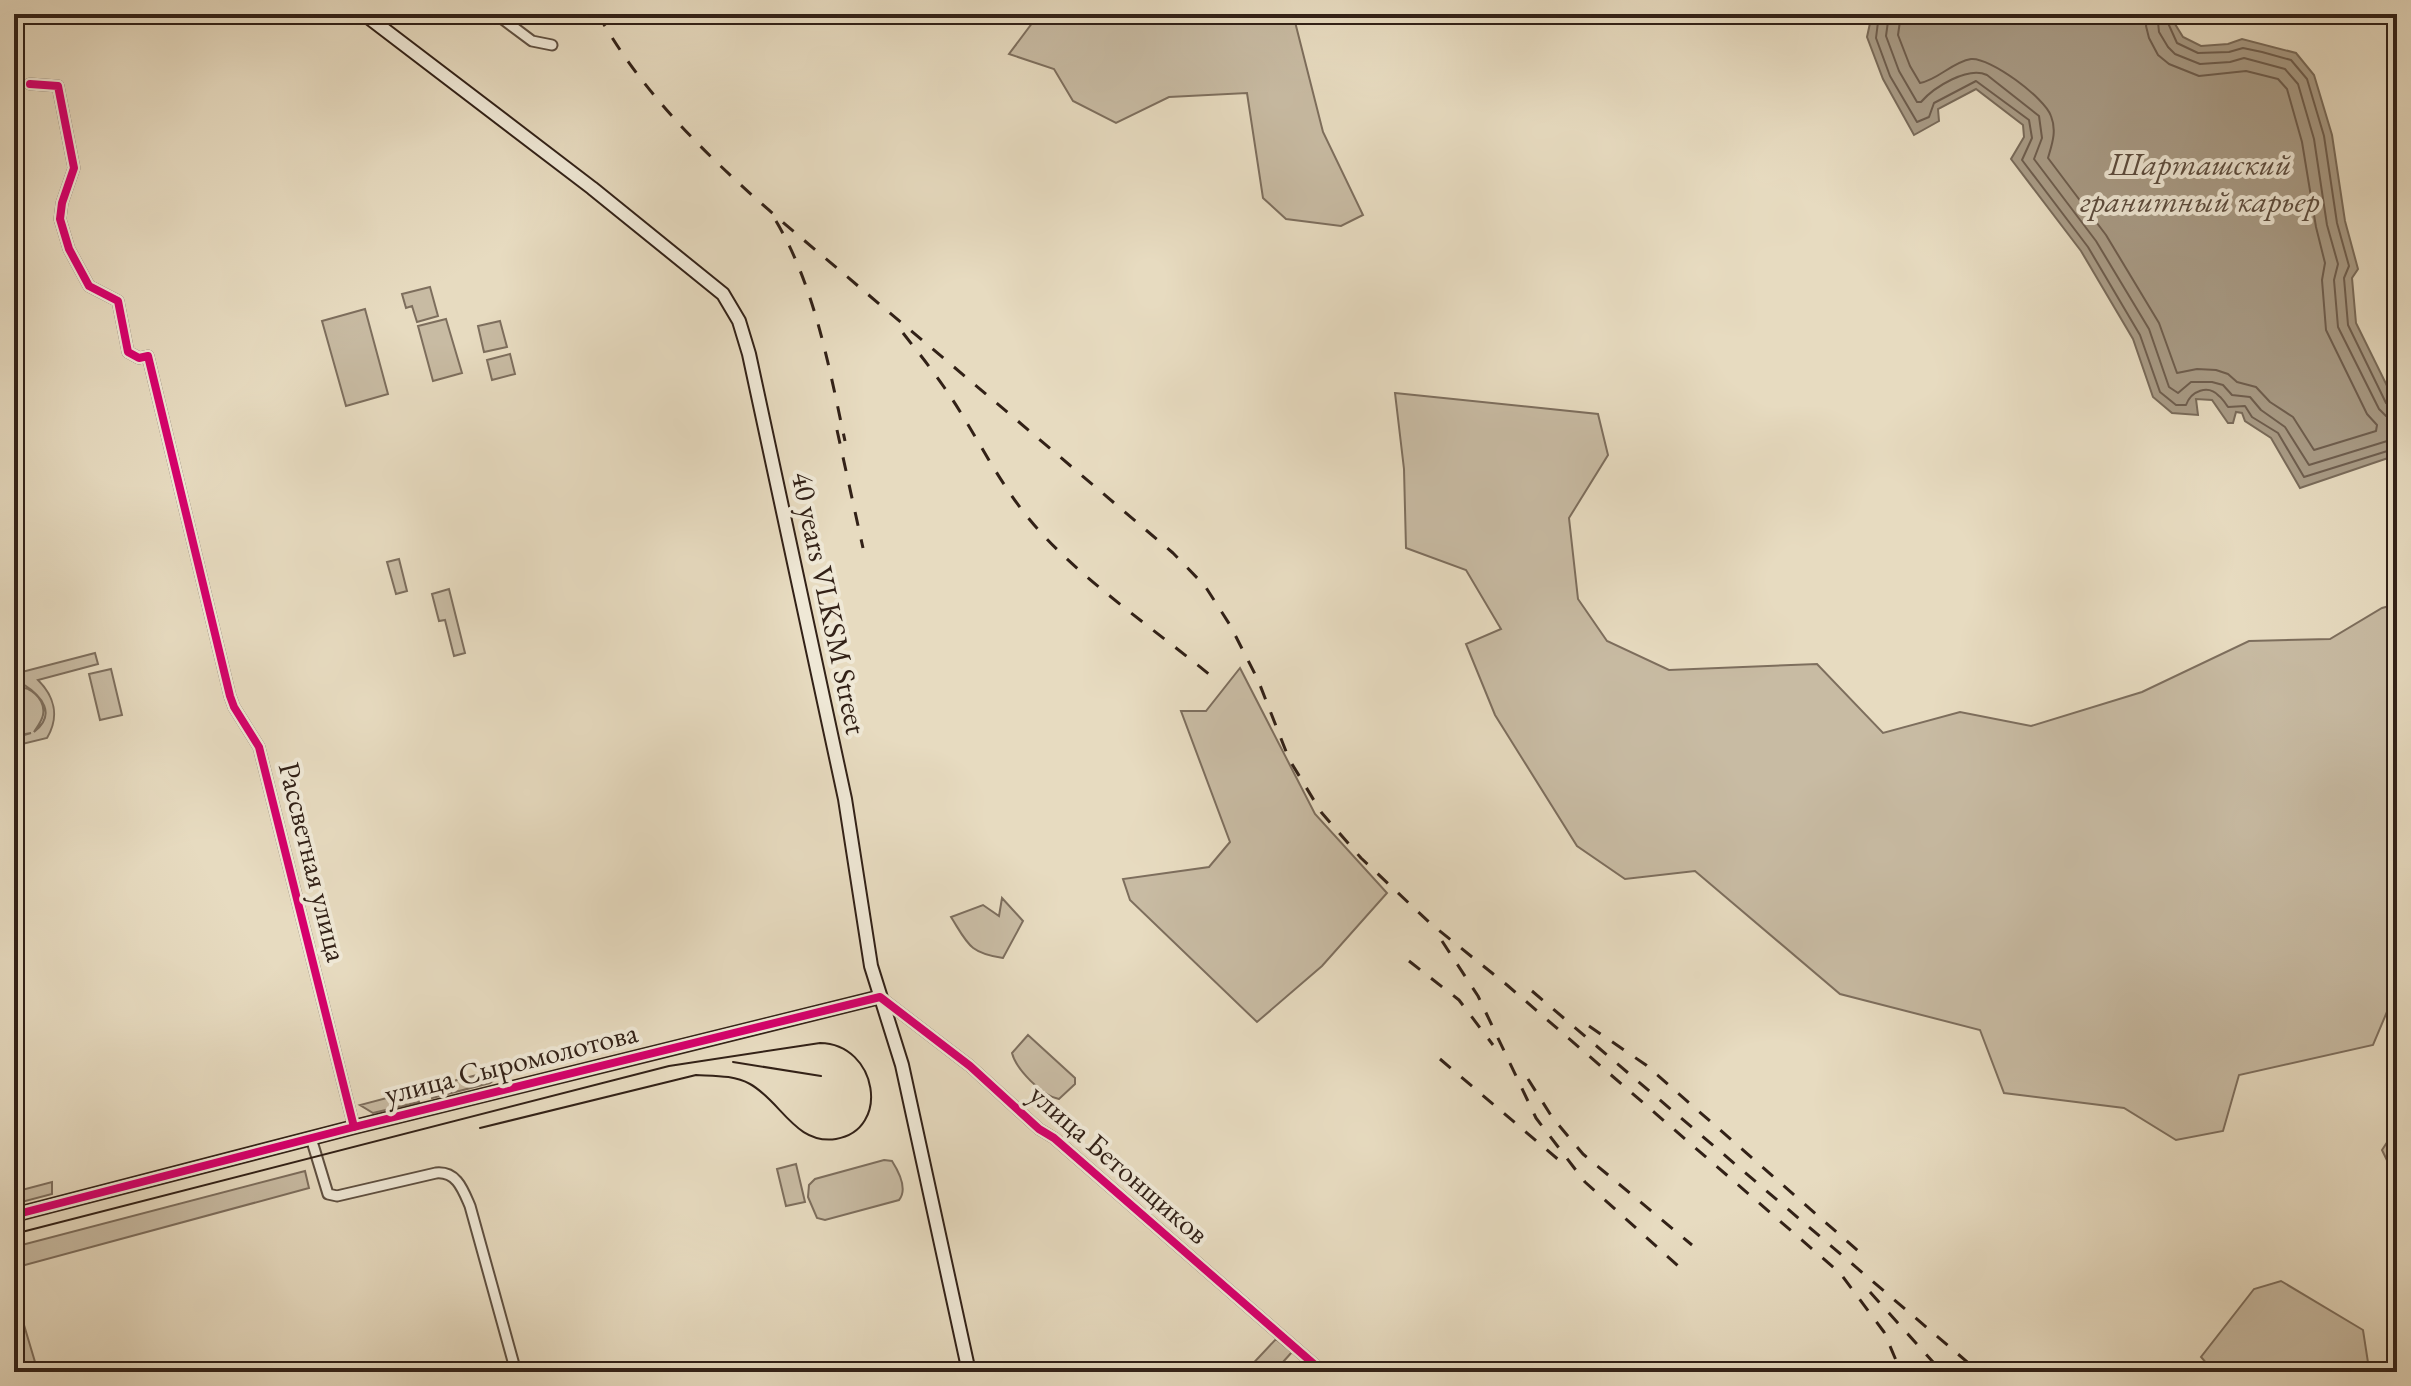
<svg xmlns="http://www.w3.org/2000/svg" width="2411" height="1386" font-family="'EB Garamond',serif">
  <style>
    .green { fill: #c8bba3; stroke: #7d6e5d; stroke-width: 2 }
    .water { fill: #a99c87; stroke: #796b5a; stroke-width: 2 }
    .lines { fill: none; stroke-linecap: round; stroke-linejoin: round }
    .shore { stroke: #6e5e4f; stroke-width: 2 }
    .street-casing { stroke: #5f5041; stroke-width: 13 }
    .secondary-casing { stroke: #322117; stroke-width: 16 }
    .street { stroke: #efe8d6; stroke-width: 9 }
    .secondary { stroke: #efe8d6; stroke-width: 12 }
    .tram { stroke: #322117; stroke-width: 2 }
    .rail { stroke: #322117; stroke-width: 3; stroke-dasharray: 14 14; stroke-linecap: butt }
    .cycleway-casing { stroke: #efe8d6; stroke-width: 13 }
    .cycleway { stroke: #d6006c; stroke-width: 8 }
    .labels { text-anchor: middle; stroke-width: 8; stroke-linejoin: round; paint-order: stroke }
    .street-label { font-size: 30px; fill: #322117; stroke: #efe8d6 }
    .water-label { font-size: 32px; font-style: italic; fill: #5c4c3e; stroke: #efe8d6 }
  </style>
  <rect width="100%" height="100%" fill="#e7dbc0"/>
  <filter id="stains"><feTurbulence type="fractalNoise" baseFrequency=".0025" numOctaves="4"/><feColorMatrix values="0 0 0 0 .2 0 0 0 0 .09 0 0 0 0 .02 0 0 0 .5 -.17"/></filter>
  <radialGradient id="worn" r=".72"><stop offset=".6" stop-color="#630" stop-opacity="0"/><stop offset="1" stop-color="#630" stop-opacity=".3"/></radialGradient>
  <path class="green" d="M1039 14H1293L1323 132 1363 215 1341 226 1286 219 1263 198 1247 93 1169 97 1116 123 1073 101 1054 69 1009 54Z
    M430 287 438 316 417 322 412 306 406 308 402 294Z
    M365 309 388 394 346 406 322 321Z
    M446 319 462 373 433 381 418 326Z
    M500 321 507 347 484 352 478 326Z
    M510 354 515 374 492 380 487 360Z
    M1395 393 1598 414 1608 455 1569 518 1578 599 1607 641 1669 670 1817 664 1883 733 1960 712 2031 726 2142 692 2249 641 2330 639 2382 608 2397 604V988L2373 1045 2239 1075 2223 1131 2176 1140 2124 1108 2004 1093 1980 1030 1840 994 1695 871 1625 879 1577 846 1495 715 1466 644 1501 629 1466 570 1406 548 1404 469Z
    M399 559 407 591 396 594 387 562Z
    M449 589 465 653 454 656 445 620 439 621 432 594Z
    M95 653 98 664 38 680C54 696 60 716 47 738L14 746V738L31 733 14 736V688C29 684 46 699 43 715 42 721 37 727 34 732 57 714 42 696 23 684L14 686V674Z
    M1240 668 1315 814 1387 893 1322 966 1257 1022 1130 900 1123 879 1209 867 1230 842 1181 711H1206Z
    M111 669 122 715 100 720 89 674Z
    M1002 898 1023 921 1003 958C969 953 968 944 951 917L983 905 999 916Z
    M1028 1035 1075 1078V1084L1059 1099C1042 1096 1016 1069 1012 1053Z
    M493 1071 494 1080 490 1083 432 1098 429 1087Z
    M417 1090 419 1102 373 1113 360 1105Z
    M2397 1127V1181L2382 1150Z
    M884 1160 892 1161C899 1172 908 1189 899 1200L825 1220 817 1218 808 1197 809 1185 815 1179Z
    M796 1164 805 1202 786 1206 777 1169Z
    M305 1171 309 1188 14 1268V1247Z
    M52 1182V1194L14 1204V1192Z
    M2281 1281 2363 1330 2369 1369 2373 1372H2214L2201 1357 2254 1289Z
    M24 1325 38 1372H26L14 1329Z
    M1276 1339 1292 1352 1274 1372H1245Z"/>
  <path class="water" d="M1872 14H2239L2228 23 2208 19 2175 24 2183 37 2201 46 2228 44 2242 39 2296 53 2314 75 2332 135 2345 221 2358 269 2352 278 2356 323 2397 406V455L2300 488 2271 438 2245 421 2242 413 2236 412 2233 423H2228L2212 400 2196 399 2198 415 2172 413 2153 397 2133 339 2081 251 2011 159 2024 137 2023 125 1976 89 1938 109 1939 121 1914 135 1883 79 1867 37Z"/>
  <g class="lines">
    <path class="shore" d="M1879 14 1876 38 1890 76 1917 122 1929 117 1934 103 1976 81 2029 120 2032 138 2022 160 2088 247 2140 335 2160 392 2176 405H2186C2191 391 2208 384 2219 396 2223 399 2225 403 2228 407L2245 406 2252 417 2278 433 2304 477 2397 448
      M1889 14 1886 36 1899 71 1917 102H1921C1934 87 1968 66 1987 75L2039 116 2042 138 2034 159 2096 241 2149 329 2169 387 2178 393 2191 382H2212L2223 385 2232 395 2250 397 2261 410 2285 427 2309 465 2397 438
      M1901 14 1898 35 1910 66 1920 83C1938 80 1952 62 1971 59 1990 57 2045 98 2051 116 2057 131 2052 144 2048 158L2106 235 2159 323 2177 373 2197 369 2216 370 2228 374 2237 382 2256 387 2270 402 2293 417 2314 450 2376 431 2377 425 2367 414 2326 330 2322 280 2325 263 2316 227 2302 142 2287 89 2278 79 2246 71 2199 76 2169 64 2158 55 2149 38 2146 26 2148 14
      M2161 14 2158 22 2159 32 2168 47 2175 54 2200 64 2230 62 2244 58 2259 62 2285 69 2298 84 2314 139 2327 225 2338 264 2334 280 2338 327 2379 409 2386 416 2397 418
      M2184 14 2173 16 2168 23 2177 43 2198 53 2229 52 2243 48 2262 52 2291 60 2307 79 2324 136 2337 223 2349 266 2344 278 2348 325 2386 403 2397 408"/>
    <g class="street-casing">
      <path id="street" d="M496 14 532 41 552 45
        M30 84 58 86 74 168 62 203 60 219 69 249 89 286 118 301 128 352 139 358 148 356 230 696 234 707 259 747 354 1127
        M880 997 970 1066 1039 1129 1054 1138 1323 1372
        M311 1138 328 1194 337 1196 436 1173C457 1171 463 1190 470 1206L516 1372"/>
    </g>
    <g class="secondary-casing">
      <path id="secondary" d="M364 14 592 188 723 294 739 321 749 354 845 799 871 966 902 1065 969 1372
        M14 1215 354 1127 880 997"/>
    </g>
    <use href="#street" class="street"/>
    <use href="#secondary" class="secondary"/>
    <path class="tram" d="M733 1062 821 1076
      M14 1234 669 1066 820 1043C878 1044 891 1130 836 1139 795 1145 781 1101 750 1084 734 1075 714 1076 696 1075L480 1128"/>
    <path class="rail" d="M598 14C662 129 772 212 871 297 972 382 1072 467 1173 553L1205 586 1230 625 1258 680 1289 759 1321 812 1361 858 1431 924 1507 985 1840 1273 1884 1332 1901 1372
      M776 221C815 287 829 367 845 441
      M903 333C917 351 931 368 944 387 974 430 996 479 1030 520 1076 576 1153 628 1210 675
      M837 430 863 548
      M1442 941 1478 996 1536 1118 1585 1182 1687 1274
      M1409 961 1459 1000 1493 1045
      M1532 991 1979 1372
      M1589 1026 1646 1065 1865 1257
      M1440 1059 1560 1161
      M1528 1079 1552 1117 1583 1154 1692 1245
      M1870 1292 1942 1372"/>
    <g class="cycleway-casing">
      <path id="cycleway" d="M30 84 58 86 74 168 62 203 60 219 69 249 89 286 118 301 128 352 139 358 148 356 230 696 234 707 259 747 354 1127
        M14 1215 354 1127 880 997 970 1066 1039 1129 1054 1138 1323 1372"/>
    </g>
    <use href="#cycleway" class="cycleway"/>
  </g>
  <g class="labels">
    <g class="street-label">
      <text transform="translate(829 603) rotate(78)" y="10">40 years VLKSM Street</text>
      <text transform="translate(313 862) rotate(76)" y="10">Рассветная улица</text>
      <text transform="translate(511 1063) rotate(-14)" y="10">улица Сыромолотова</text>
      <text transform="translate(1119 1164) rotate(41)" y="10">улица Бетонщиков</text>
    </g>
    <g class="water-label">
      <text x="2200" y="175">Шарташский<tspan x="2200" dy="37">гранитный карьер</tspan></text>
    </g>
  </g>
  <rect width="2411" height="1386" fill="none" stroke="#e7dbc0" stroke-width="48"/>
  <rect x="16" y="16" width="2379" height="1354" fill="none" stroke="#322117" stroke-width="4"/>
  <rect x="24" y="24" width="2363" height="1338" fill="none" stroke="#322117" stroke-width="2"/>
  <rect width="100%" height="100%" filter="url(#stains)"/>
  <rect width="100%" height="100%" fill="url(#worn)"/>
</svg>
